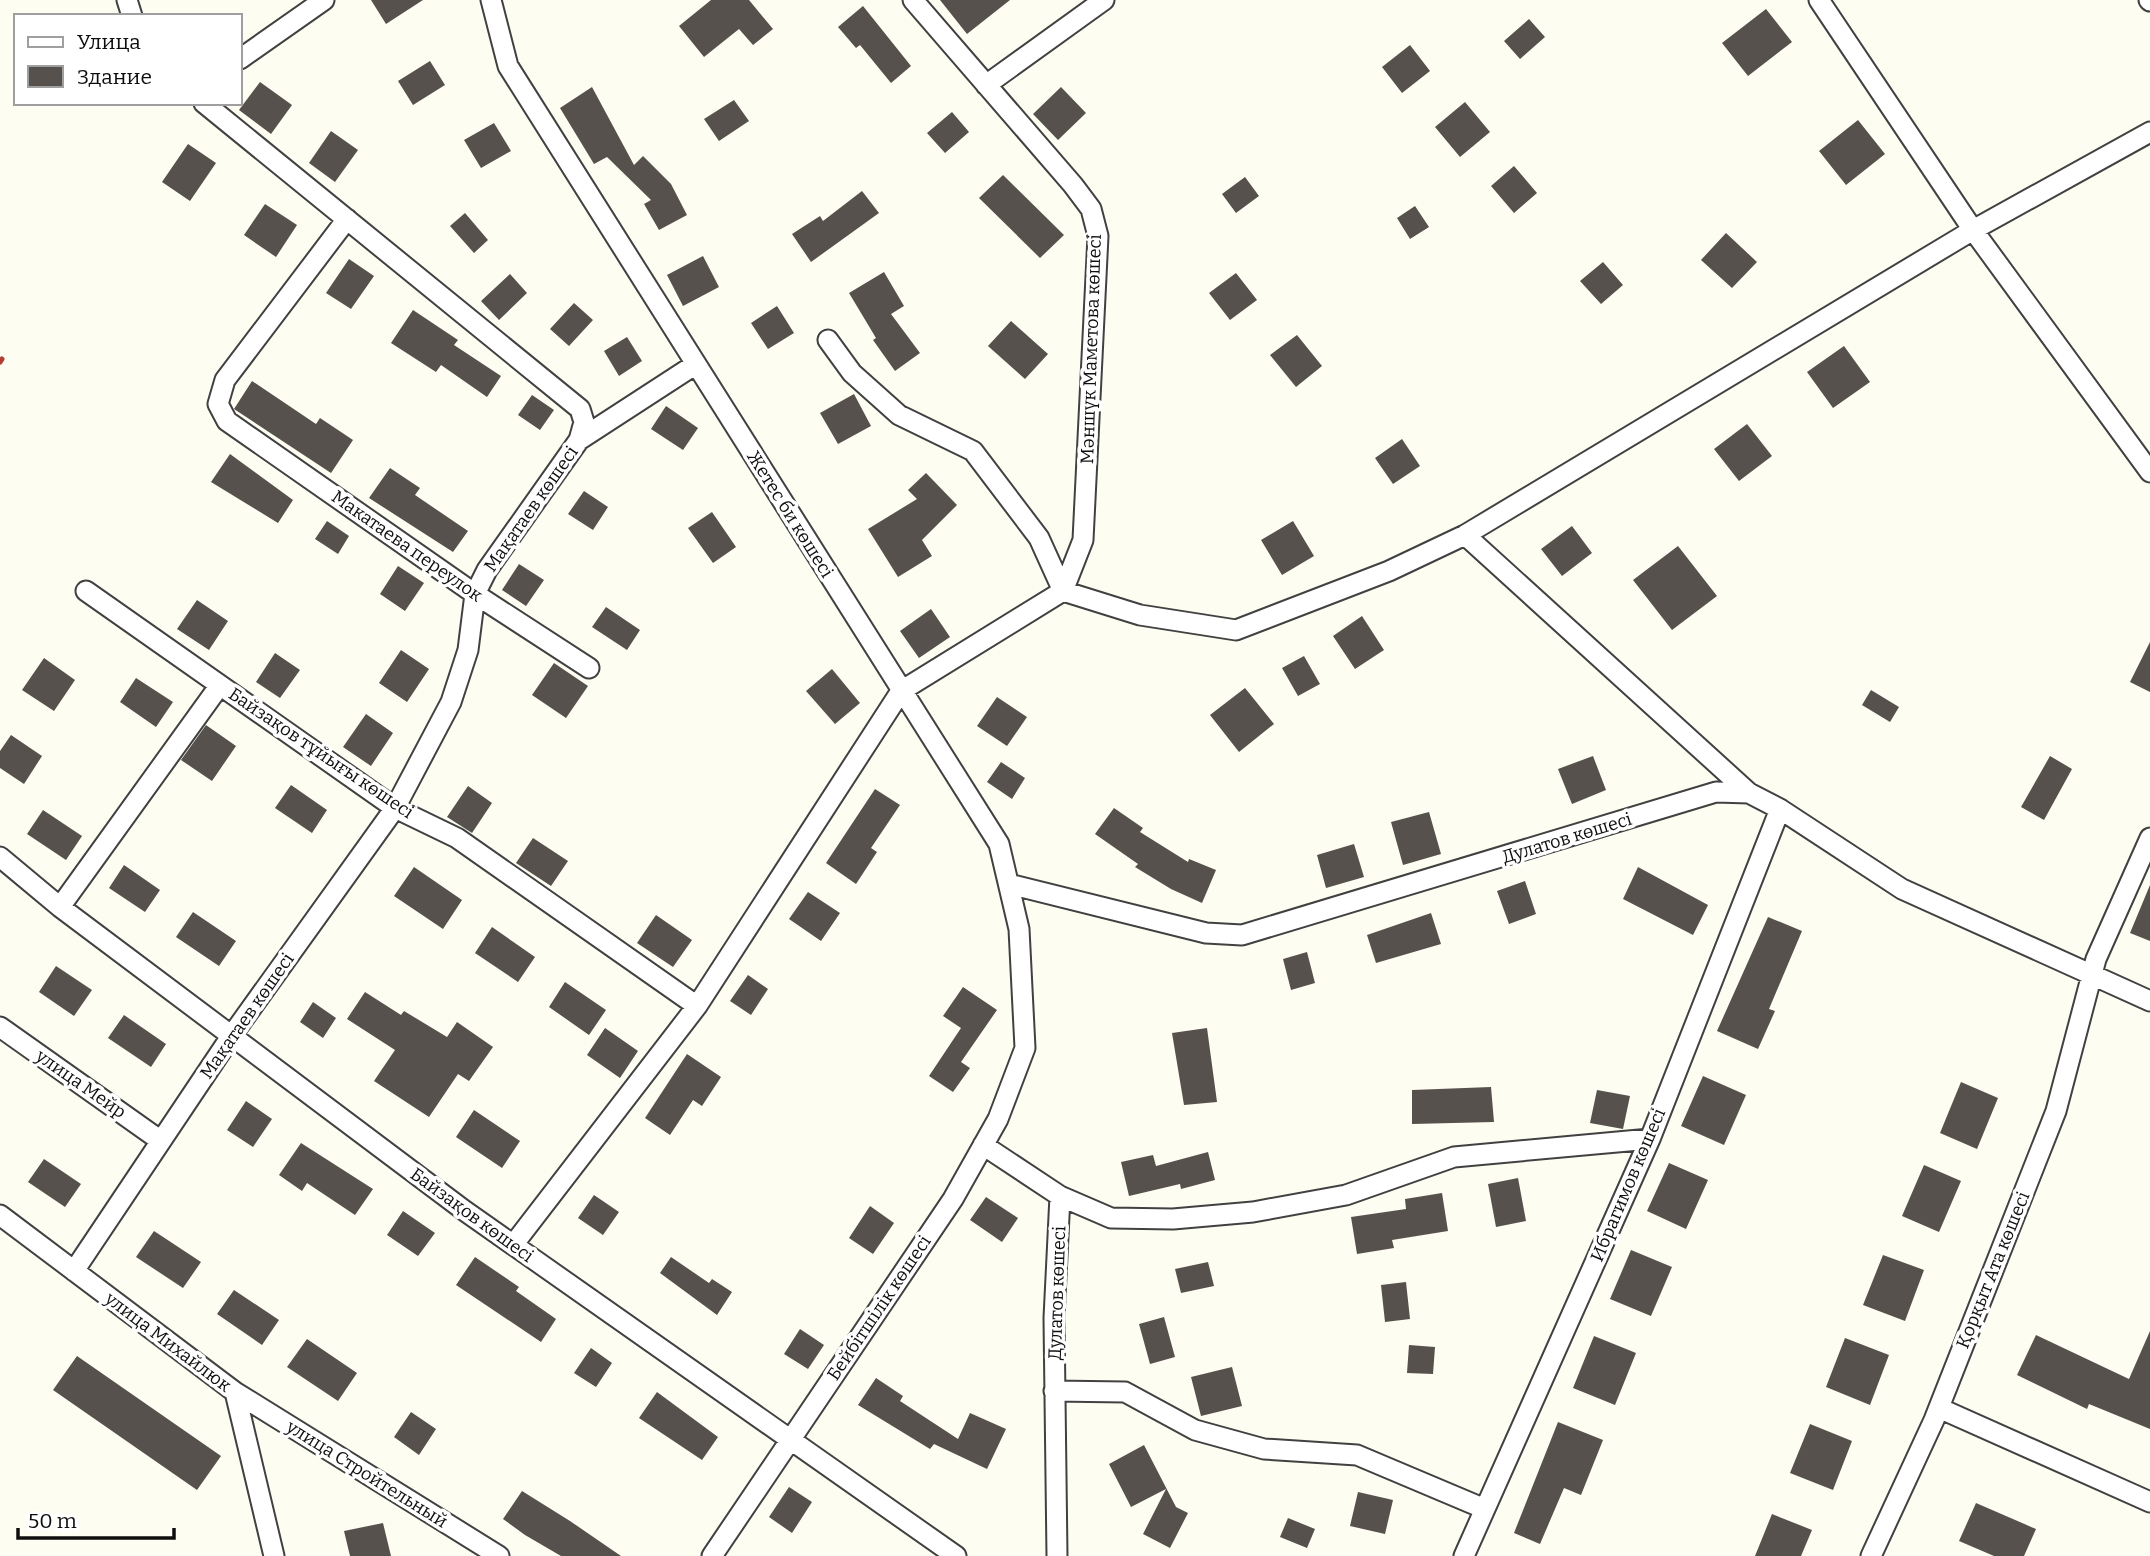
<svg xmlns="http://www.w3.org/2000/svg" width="2150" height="1556" font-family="Bitter,serif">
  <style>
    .building { fill: #56514c }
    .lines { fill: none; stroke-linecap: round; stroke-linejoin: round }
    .street-casing { stroke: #414141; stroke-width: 23 }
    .street { stroke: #fff; stroke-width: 19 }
    .rail { stroke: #b33d32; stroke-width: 5 }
    .labels { text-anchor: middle; stroke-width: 7; stroke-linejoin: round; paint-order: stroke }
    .street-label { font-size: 18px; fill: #0e0e0e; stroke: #fff }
  </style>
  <rect width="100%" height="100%" fill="#fefdf1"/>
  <path class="building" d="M371 0H423L386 24Z
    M711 0H749L773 29 753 45 739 29 704 57 679 26Z
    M940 0H1010L967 34Z
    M863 6 911 66 891 83 860 45 856 48 838 27Z
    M1766 9 1792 42 1748 76 1722 43Z
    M1529 19 1545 37 1520 59 1504 41Z
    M1410 45 1430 71 1402 93 1382 67Z
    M430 61 445 85 413 105 398 81Z
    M260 82 292 105 271 134 239 110Z
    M592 87 634 165 643 156 671 184 687 215 659 230 644 204 651 200 607 157 594 164 560 108Z
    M1061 87 1086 113 1058 140 1033 114Z
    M734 100 749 121 719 141 704 119Z
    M1465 102 1490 132 1460 157 1435 127Z
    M952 112 969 132 945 153 927 133Z
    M1858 120 1885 154 1846 185 1819 151Z
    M494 123 511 151 481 168 464 140Z
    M331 131 358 150 335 182 309 163Z
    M188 144 216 163 190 201 162 182Z
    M1514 166 1537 193 1514 213 1491 186Z
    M1003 175 1064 235 1040 258 979 198Z
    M1245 177 1259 196 1236 213 1222 194Z
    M862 191 879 213 811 262 792 234 820 216 823 221Z
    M265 204 297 225 276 257 244 235Z
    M1415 206 1429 227 1410 239 1397 218Z
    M465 213 488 240 474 253 450 226Z
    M1726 233 1757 262 1732 288 1701 260Z
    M703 256 719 287 683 306 667 275Z
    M349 259 374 276 351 309 326 293Z
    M1603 262 1623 285 1601 304 1580 281Z
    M884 272 904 306 891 314 920 353 895 371 873 340 876 338 849 293Z
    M1236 273 1257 300 1230 320 1209 293Z
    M510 274 527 293 499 320 481 301Z
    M574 303 593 320 569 346 550 329Z
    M777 306 794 333 768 349 751 323Z
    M413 310 458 340 454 345 501 376 487 397 441 365 436 372 391 343Z
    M1011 321 1048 354 1025 379 988 346Z
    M1297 335 1322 366 1296 387 1270 355Z
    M627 337 642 361 619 376 604 351Z
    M1844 346 1870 382 1833 408 1807 372Z
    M252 381 316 424 320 418 353 440 331 473 234 409Z
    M854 394 871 426 838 444 820 413Z
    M532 395 554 410 540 430 518 415Z
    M666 406 698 428 683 450 651 429Z
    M1747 424 1772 456 1739 481 1714 449Z
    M1402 439 1420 466 1393 484 1375 458Z
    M230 454 293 500 278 523 211 482Z
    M390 468 420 488 415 495 468 531 453 552 369 498Z
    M926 473 957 505 922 540 932 556 898 577 868 529 917 499 908 490Z
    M584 491 608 507 593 530 568 514Z
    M712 512 736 547 713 563 688 528Z
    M327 521 349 536 338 554 315 539Z
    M1293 521 1314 556 1282 575 1261 540Z
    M1572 526 1592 553 1562 576 1541 549Z
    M1678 546 1717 596 1672 630 1633 580Z
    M519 564 544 580 526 606 502 590Z
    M398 566 424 583 405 611 380 594Z
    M197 600 228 621 209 650 177 629Z
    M606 607 640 630 627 650 592 627Z
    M931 609 950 637 919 658 900 631Z
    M1362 616 1384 650 1355 669 1333 636Z
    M2150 642V692L2130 682Z
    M401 650 429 669 407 702 379 683Z
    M275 653 300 670 280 698 256 682Z
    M1304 656 1320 684 1298 696 1282 668Z
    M44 658 75 680 54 711 22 690Z
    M554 663 588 686 566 718 532 695Z
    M832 669 860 703 835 724 806 691Z
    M136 678 173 702 156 727 120 702Z
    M1245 688 1274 724 1239 752 1210 715Z
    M1871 690 1899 707 1890 722 1862 705Z
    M997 697 1027 717 1007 746 977 726Z
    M366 714 393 733 371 766 343 747Z
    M206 725 236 746 212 781 181 760Z
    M11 735 42 756 24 784 0 768V751Z
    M1593 756 1606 790 1572 804 1558 769Z
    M2050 756 2072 769 2044 820 2021 807Z
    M1001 762 1025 778 1012 799 987 782Z
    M291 785 327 810 312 833 275 808Z
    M468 786 492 803 472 833 447 817Z
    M875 789 900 805 871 848 877 852 856 884 826 863Z
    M1114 808 1143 828 1140 832 1188 862 1189 859 1216 870 1202 903 1171 889 1135 867 1138 864 1095 834Z
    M43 810 82 836 66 860 27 834Z
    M1429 812 1441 854 1403 865 1391 822Z
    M533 838 568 861 551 886 516 863Z
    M1354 844 1364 877 1326 888 1317 855Z
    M124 865 160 890 145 912 109 888Z
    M414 867 462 900 443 929 394 896Z
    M1638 867 1708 905 1693 935 1623 899Z
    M1525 881 1536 914 1509 924 1497 891Z
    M2150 885V941L2130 933Z
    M808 892 840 913 821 941 789 919Z
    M193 912 236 941 219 966 176 937Z
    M1431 913 1441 944 1376 963 1367 935Z
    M656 915 692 940 673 967 637 943Z
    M1768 917 1802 931 1769 1009 1775 1011 1758 1049 1717 1031Z
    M492 927 535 957 518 982 475 953Z
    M1307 952 1315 983 1291 990 1283 959Z
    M56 966 92 990 74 1016 39 992Z
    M748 975 768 989 751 1015 730 1001Z
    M565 982 606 1010 589 1035 549 1007Z
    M963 987 997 1010 961 1062 970 1068 953 1092 929 1076 961 1028 943 1016Z
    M365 992 401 1015 404 1011 447 1037 457 1022 493 1047 469 1081 458 1074 429 1117 374 1081 395 1050 347 1019Z
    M313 1002 336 1018 323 1038 300 1022Z
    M124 1015 166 1044 151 1067 108 1038Z
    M605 1028 638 1051 620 1078 587 1055Z
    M1207 1028 1217 1102 1184 1105 1172 1033Z
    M687 1054 721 1077 702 1106 693 1100 670 1135 645 1118Z
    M1703 1076 1746 1095 1724 1145 1681 1126Z
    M1961 1082 1998 1098 1977 1149 1940 1133Z
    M1491 1087 1494 1122 1412 1124V1090Z
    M1597 1090 1630 1096 1623 1129 1590 1123Z
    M246 1101 272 1119 253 1147 227 1130Z
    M474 1110 520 1141 502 1168 456 1137Z
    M301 1143 373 1189 355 1215 307 1183 302 1191 279 1175Z
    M1208 1152 1215 1180 1181 1189 1180 1184 1129 1196 1121 1162 1153 1155 1156 1166Z
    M44 1159 81 1184 65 1207 28 1182Z
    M1669 1163 1708 1180 1686 1229 1647 1211Z
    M1924 1165 1961 1181 1939 1232 1902 1216Z
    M1518 1178 1526 1221 1496 1227 1488 1184Z
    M1442 1193 1448 1231 1392 1240 1394 1248 1357 1254 1351 1217 1406 1209 1405 1199Z
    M594 1195 619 1212 603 1235 578 1218Z
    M986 1197 1018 1218 1002 1242 970 1220Z
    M870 1206 894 1223 873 1254 849 1238Z
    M403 1211 435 1233 418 1256 387 1235Z
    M154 1231 201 1262 183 1288 136 1257Z
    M1631 1250 1672 1267 1651 1316 1610 1299Z
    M1883 1255 1924 1270 1905 1321 1863 1305Z
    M475 1257 519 1287 516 1291 556 1319 541 1342 456 1285Z
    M671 1257 709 1283 712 1279 732 1292 717 1315 660 1273Z
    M1208 1262 1214 1286 1181 1293 1175 1269Z
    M1406 1282 1410 1319 1385 1322 1381 1285Z
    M234 1290 279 1320 262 1345 217 1314Z
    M1164 1317 1175 1357 1150 1364 1139 1324Z
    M800 1329 824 1345 808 1369 784 1354Z
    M2150 1331V1429L2089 1404 2087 1409 2017 1375 2036 1335 2129 1379Z
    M1594 1336 1636 1353 1615 1405 1573 1388Z
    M1845 1338 1889 1355 1870 1405 1826 1387Z
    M307 1339 357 1373 338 1401 287 1367Z
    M1409 1345 1435 1347 1433 1374 1407 1373Z
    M591 1348 612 1363 596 1387 574 1373Z
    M77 1356 221 1456 197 1490 53 1390Z
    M1232 1367 1242 1406 1201 1416 1191 1377Z
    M876 1378 903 1396 900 1401 958 1439 970 1413 1006 1429 987 1469 934 1444 930 1449 858 1405Z
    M657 1392 718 1437 702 1460 639 1418Z
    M411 1412 436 1429 419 1455 394 1437Z
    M1558 1422 1603 1440 1581 1495 1564 1488 1540 1544 1514 1533Z
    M1810 1424 1852 1441 1833 1490 1790 1473Z
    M1144 1445 1176 1507 1188 1513 1170 1548 1143 1534 1166 1489 1131 1507 1109 1464Z
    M789 1487 812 1502 792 1533 769 1517Z
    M522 1491 570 1521 621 1556H561L525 1535 503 1519Z
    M1358 1492 1393 1500 1385 1534 1350 1526Z
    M1976 1503 2036 1529 2024 1556H1994L1959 1541Z
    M1772 1514 1812 1530 1801 1556H1755Z
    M1288 1518 1315 1529 1307 1548 1280 1537Z
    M383 1523 391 1556H350L344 1531Z"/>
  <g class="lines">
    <g class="street-casing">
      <path id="street" d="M127 0 132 16
        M491 0 508 66 999 844 1019 929 1025 1048 998 1119 953 1199 712 1556
        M913 0 1073 185 1091 209 1098 236 1083 540 1063 591
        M1819 0 1973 230 2150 132
        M2149 0 2150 1
        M240 59 324 0
        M986 85 1104 0
        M347 219 225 380 218 404 227 421 475 594 589 668
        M828 340 852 373 899 415 973 451 1039 538 1063 591
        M579 440 696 364
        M1465 535 1973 230 2150 472
        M86 591 395 808 457 838 697 1006
        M1063 591 1140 615 1236 630 1389 571 1465 535 1749 793
        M0 857 60 907 465 1211 956 1556
        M1009 884 1206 933 1242 935 1716 792 1749 793 1780 809 1902 889 2150 1001
        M60 907 220 685
        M0 1027 161 1141
        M983 1145 1060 1196 1054 1318 1057 1556
        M1060 1196 1111 1218 1173 1219 1253 1212 1346 1195 1454 1157 1650 1139
        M0 1215 235 1392 274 1556
        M513 1245 697 1006 901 691 1063 591
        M74 1271 232 1035 395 808 451 702 468 650 475 594 487 570 579 440 584 422 580 409 204 103
        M1054 1391 1125 1392 1195 1430 1264 1449 1357 1455 1485 1509
        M235 1392 499 1556
        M1939 1408 2150 1502
        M1464 1556 1650 1139 1780 809
        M1871 1556 1934 1420 2056 1111 2096 959 2150 838"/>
    </g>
    <use href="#street" class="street"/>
    <path class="rail" d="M0 362 2 359"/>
  </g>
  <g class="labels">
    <g class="street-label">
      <text transform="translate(1091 349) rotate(-88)" y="6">Мәншүк Маметова көшесі</text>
      <text transform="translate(531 509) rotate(-55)" y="6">Мақатаев көшесі</text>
      <text transform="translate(790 514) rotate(58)" y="6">Жетес би көшесі</text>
      <text transform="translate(407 546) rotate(35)" y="6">Макатаева переулок</text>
      <text transform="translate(321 753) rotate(34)" y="6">Байзақов тұйығы көшесі</text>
      <text transform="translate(1567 838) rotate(-17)" y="6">Дулатов көшесі</text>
      <text transform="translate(247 1016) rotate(-55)" y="6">Мақатаев көшесі</text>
      <text transform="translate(81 1084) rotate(35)" y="6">улица Мейр</text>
      <text transform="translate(1628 1185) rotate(-67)" y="6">Ибрагимов көшесі</text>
      <text transform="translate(472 1215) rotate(36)" y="6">Байзақов көшесі</text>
      <text transform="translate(1993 1270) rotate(-68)" y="6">Қорқыт Ата көшесі</text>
      <text transform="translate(1057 1293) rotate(-88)" y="6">Дулатов көшесі</text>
      <text transform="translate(879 1308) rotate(-56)" y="6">Бейбітшілік көшесі</text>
      <text transform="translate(168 1342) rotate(37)" y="6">улица Михайлюк</text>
      <text transform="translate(367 1474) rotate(32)" y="6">улица Стройтельный</text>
    </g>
  </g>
  <rect x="14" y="14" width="228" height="91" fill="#ffffff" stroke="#9f9f9f" stroke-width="2"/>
  <rect x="28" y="37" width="35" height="10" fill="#ffffff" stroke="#9f9f9f" stroke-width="2"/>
  <text x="77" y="49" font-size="21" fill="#0e0e0e">Улица</text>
  <rect x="28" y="66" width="35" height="21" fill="#56514c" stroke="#9f9f9f" stroke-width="2"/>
  <text x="77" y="84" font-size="21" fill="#0e0e0e">Здание</text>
  <path d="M18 1528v10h156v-10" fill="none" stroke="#0e0e0e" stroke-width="3.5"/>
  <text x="28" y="1528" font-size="21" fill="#0e0e0e" stroke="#ffffff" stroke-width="5" paint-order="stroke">50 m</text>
</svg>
